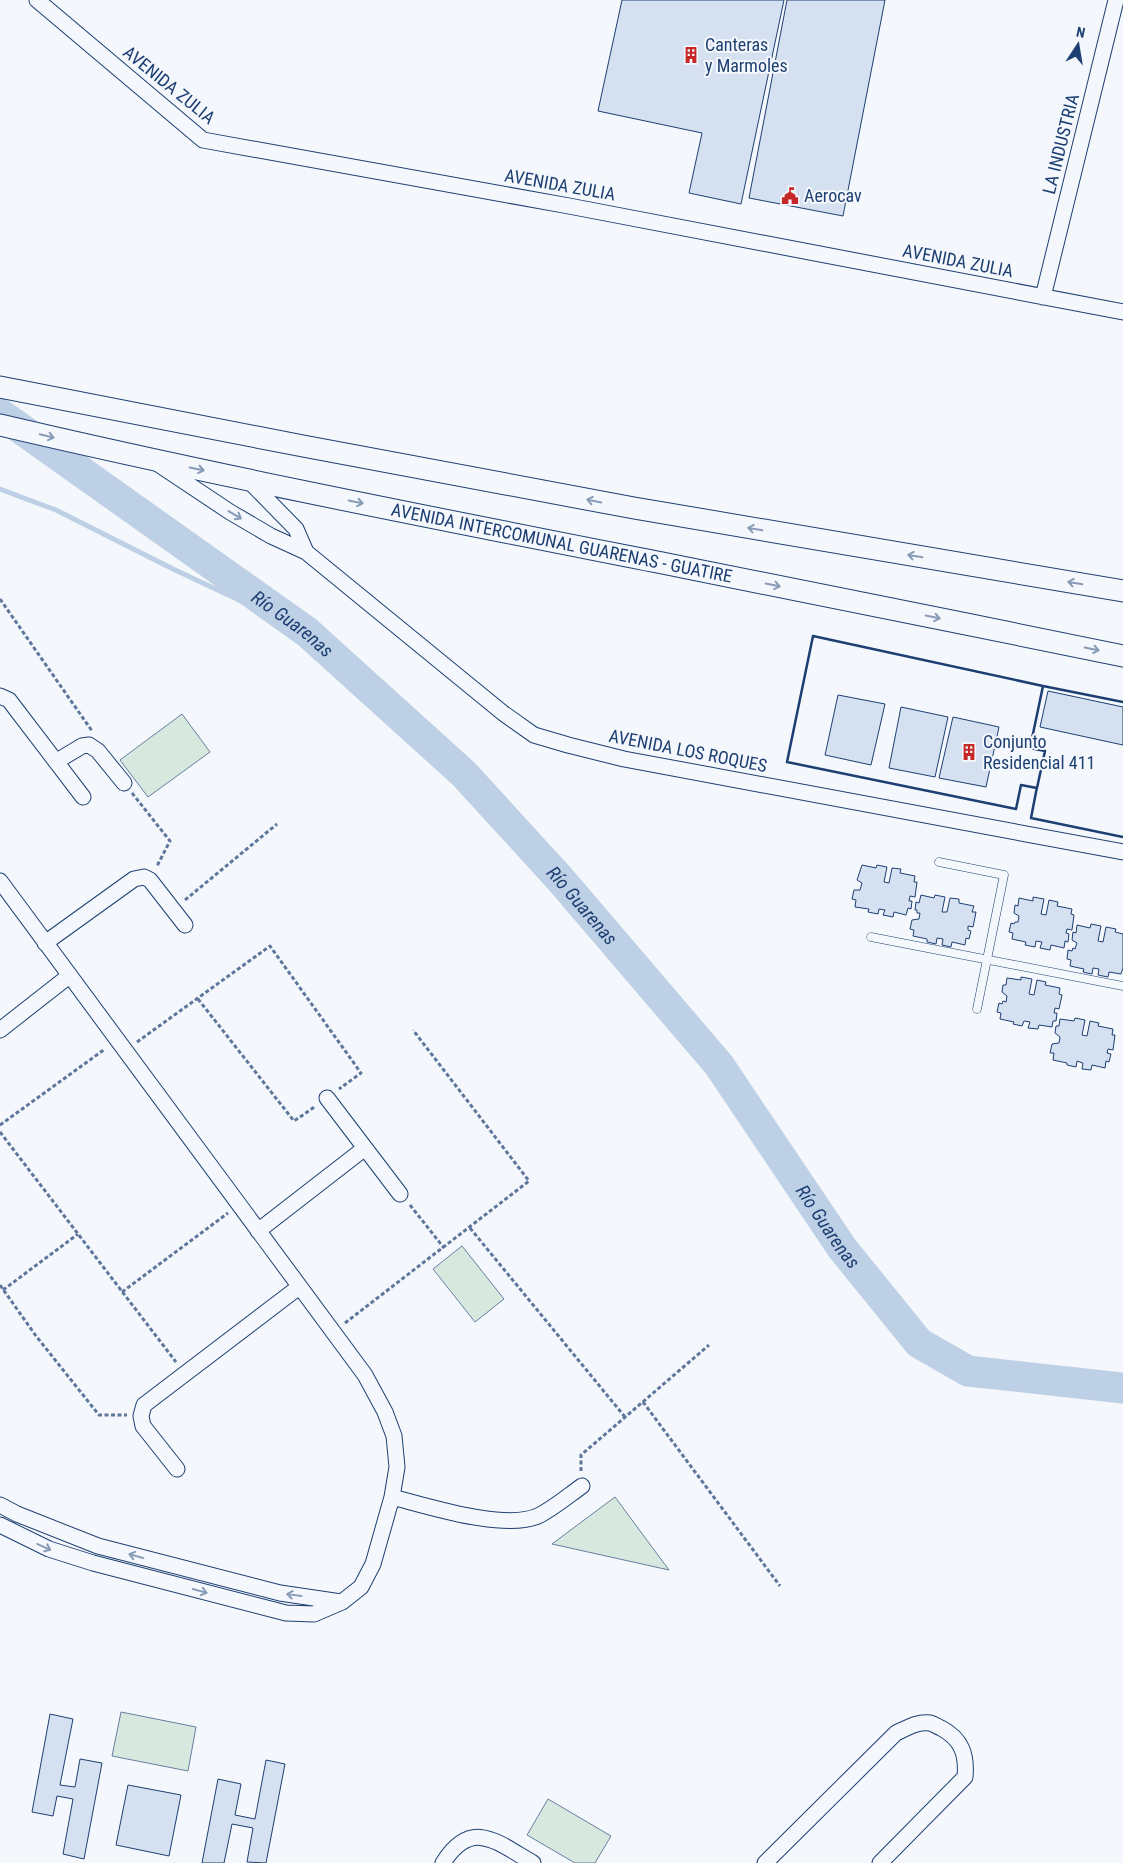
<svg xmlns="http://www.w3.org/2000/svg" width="1123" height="1863" font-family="'Roboto Condensed',sans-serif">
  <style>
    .green { fill: #d7e8df; stroke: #687fa3 }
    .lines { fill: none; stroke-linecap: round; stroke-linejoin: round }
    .stream { stroke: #bed0e5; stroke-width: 5 }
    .river { stroke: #bed0e5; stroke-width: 31 }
    .building { fill: #d5e0f0; stroke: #1d3f73 }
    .service-casing { stroke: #1d3f73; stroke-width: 9 }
    .minor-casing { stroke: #1d3f73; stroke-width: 17 }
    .secondary-casing { stroke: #1d3f73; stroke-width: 23 }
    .path { stroke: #5e769c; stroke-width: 3; stroke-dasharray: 4 2.5; stroke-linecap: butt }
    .service { stroke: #f4f7fb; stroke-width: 8 }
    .minor { stroke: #f4f7fb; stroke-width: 15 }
    .secondary { stroke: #f4f7fb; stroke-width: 21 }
    .wall { stroke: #1d3f73; stroke-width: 2.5 }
    .oneway { stroke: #889bb7 }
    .labels { text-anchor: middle; stroke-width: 4; stroke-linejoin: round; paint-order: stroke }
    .poi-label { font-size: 18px; fill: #1d3f73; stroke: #f4f7fb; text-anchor: start }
    .street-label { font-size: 18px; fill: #1d3f73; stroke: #f4f7fb }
    .water-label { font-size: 19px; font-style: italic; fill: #1d3f73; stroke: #f4f7fb }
  </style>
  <rect width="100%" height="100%" fill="#f4f7fb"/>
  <path class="green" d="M182 714 210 752 148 797 120 760Z
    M462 1246 504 1299 475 1322 433 1269Z
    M615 1497 669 1570 552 1544Z
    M121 1712 196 1727 188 1771 112 1756Z
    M548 1799 611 1836 595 1863H575L527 1835Z"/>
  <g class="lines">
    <path class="stream" d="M0 489 56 510 173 569 307 632"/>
    <path class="river" id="s1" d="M0 414 307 632 464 774 560 879 719 1065 842 1248 919 1343 968 1371 1123 1388"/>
  </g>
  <path class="building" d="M622 0H784L741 204 689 193 702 133 598 111Z
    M787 0H885L843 216 749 198Z
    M1048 691 1123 707V745L1040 727Z
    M838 695 885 704 871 765 825 755Z
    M901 707 948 717 935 777 889 768Z
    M953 717 999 727 986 787 939 778Z
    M862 865 876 868 877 865 887 867 884 882 889 883 892 868 901 869 900 873 915 876 914 882H917L915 897 910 896 909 901H912L911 909 908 908 906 915 894 912 893 917 883 915 885 910 879 909 878 914 868 912 869 909 855 907 856 900 852 899 854 890H860L862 883 857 880Z
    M921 895 934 898 935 895 945 897 942 912H947L950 898 959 899V903L974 906 972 912H976L973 927 968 926V930L971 931 969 939 966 938 965 945 952 942 951 947 942 945 943 939 937 938 936 944 927 942V939L913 936 914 930 910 929 912 920 919 919 920 913H917V910H915L916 902 919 903Z
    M1033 897 1044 899 1041 914 1046 915 1049 900 1058 902 1057 906 1072 909 1071 914 1074 915 1072 930 1067 929 1066 933 1069 934 1068 942 1065 941 1064 948 1051 945 1050 950 1040 948 1042 942 1036 941 1035 947 1025 945 1026 942 1012 939 1013 933 1009 932 1011 923 1014 924 1015 922H1018L1019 916 1014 913 1015 905 1018 906 1019 898 1033 901Z
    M1091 924 1101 926 1098 941 1103 942 1106 927 1116 929 1115 932 1123 934V968L1121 974 1109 972 1108 977 1098 975 1099 969 1093 968 1092 974 1083 972 1084 969 1070 966 1071 960 1067 959 1068 950 1072 951 1073 948 1075 949 1077 943 1072 940 1073 932 1076 933 1077 925 1090 928Z
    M1021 977 1032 979 1029 994 1034 995 1037 980 1046 982 1045 985 1060 988 1059 994 1062 995 1059 1009 1055 1008 1054 1013H1057L1056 1021H1053L1052 1027 1039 1025 1038 1029 1028 1028 1030 1022 1024 1021 1022 1026 1013 1024 1014 1022 1000 1019 1001 1013 997 1012 999 1003 1002 1004 1003 1001 1006 1002 1007 996 1002 992 1003 985H1006L1007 978 1021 980Z
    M1075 1018 1085 1020 1082 1035 1087 1036 1090 1021 1099 1023 1098 1026 1113 1029 1112 1035H1115L1113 1050 1108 1049 1107 1053 1111 1054 1109 1062 1106 1061 1105 1068 1092 1065 1091 1070 1082 1069 1083 1063 1077 1061 1076 1067 1067 1065V1063L1053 1060 1054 1053H1050L1052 1044 1059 1043 1060 1037 1055 1033 1056 1026H1059L1060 1019 1074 1021Z
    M50 1714 73 1719 60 1785 75 1787 80 1759 102 1763 84 1859 63 1854 73 1799 57 1796 53 1816 32 1812Z
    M266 1760 285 1764 266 1863 247 1862 253 1828 232 1824 224 1863H202L218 1779 241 1784 235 1815 255 1819Z
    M128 1785 181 1795 169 1856 116 1845Z"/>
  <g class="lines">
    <g class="service-casing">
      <path id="service" d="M939 862 1004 875 977 1009
        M871 937 1123 986"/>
    </g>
    <g class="minor-casing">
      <path id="minor" d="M37 0 203 140 569 206 1123 312
        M1043 297 1116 0
        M158 464 230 512 271 536 306 552 503 713 534 735 568 745 624 759 1123 852
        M248 480 296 529 306 552
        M0 696 9 700 83 797
        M57 761 82 746 89 745 98 751 124 783
        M0 881 365 1375 385 1412 394 1436 397 1467 392 1497 373 1564 361 1587 342 1602 314 1614 286 1613 93 1563 49 1549 0 1525
        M45 943 134 879 144 877 150 880 185 925
        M0 1030 69 976
        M327 1098 400 1194
        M258 1231 365 1148
        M177 1469 143 1426 141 1416 144 1405 299 1287
        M392 1497C428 1506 507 1532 540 1515 555 1507 568 1496 582 1486
        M0 1505 17 1514 98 1546 280 1593 341 1602
        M443 1863C472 1817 498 1843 533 1863
        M765 1863 896 1733C907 1728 918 1721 930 1723 934 1724 938 1727 941 1728 962 1739 967 1755 965 1777L880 1863"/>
    </g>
    <g class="secondary-casing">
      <g id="secondary">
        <path d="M0 387 303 446 634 508 1123 591"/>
        <path id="s2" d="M0 425C226 478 454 522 682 567 830 596 976 626 1123 656"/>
      </g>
    </g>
    <path class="path" d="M0 599 92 731
      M132 793 170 841 157 866
      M185 900 277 824
      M198 999 294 1121 316 1106
      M137 1042 270 946 361 1073 339 1089
      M0 1125 105 1049
      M0 1132 176 1362
      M410 1205 444 1248
      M470 1228 625 1417
      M0 1285 36 1336 99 1415H127
      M3 1290 78 1234
      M122 1292 228 1213
      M345 1323 529 1181 413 1030
      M643 1402 780 1586
      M581 1471V1455L709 1345"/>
    <use href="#service" class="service"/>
    <use href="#minor" class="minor"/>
    <use href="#secondary" class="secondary"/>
    <path class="wall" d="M813 636 1043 686 1030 748 1045 751 1037 788 1021 785 1016 809 787 762Z
      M1043 686 1123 702
      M1037 787 1031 818 1123 837"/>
  </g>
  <defs><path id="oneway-shaft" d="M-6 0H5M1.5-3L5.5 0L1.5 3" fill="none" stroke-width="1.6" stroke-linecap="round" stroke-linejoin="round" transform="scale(1.25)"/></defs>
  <g class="oneway">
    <use href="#oneway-shaft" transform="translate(47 436) rotate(13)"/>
    <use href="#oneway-shaft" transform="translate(197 469) rotate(12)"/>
    <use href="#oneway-shaft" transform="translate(594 501) rotate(-169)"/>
    <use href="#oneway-shaft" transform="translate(356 502) rotate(12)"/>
    <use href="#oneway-shaft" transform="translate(235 515) rotate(31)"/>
    <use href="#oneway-shaft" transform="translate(755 529) rotate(-170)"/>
    <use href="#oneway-shaft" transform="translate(915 556) rotate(-170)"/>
    <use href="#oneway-shaft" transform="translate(1075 583) rotate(-170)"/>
    <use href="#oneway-shaft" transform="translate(773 585) rotate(11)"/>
    <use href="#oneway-shaft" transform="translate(933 617) rotate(12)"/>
    <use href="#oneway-shaft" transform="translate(1092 649) rotate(12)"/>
    <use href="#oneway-shaft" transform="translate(44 1547) rotate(24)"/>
    <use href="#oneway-shaft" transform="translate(136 1556) rotate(-165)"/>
    <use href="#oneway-shaft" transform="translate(200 1591) rotate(15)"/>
    <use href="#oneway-shaft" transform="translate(294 1595) rotate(-172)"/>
  </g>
  <defs>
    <g id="building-bare" transform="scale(1.35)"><path d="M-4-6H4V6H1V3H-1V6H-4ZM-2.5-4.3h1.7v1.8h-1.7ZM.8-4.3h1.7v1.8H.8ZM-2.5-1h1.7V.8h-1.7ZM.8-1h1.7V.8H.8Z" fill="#c62828" stroke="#f4f7fb" stroke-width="2.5" paint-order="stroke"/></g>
    <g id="civic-bare" transform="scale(1.35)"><path d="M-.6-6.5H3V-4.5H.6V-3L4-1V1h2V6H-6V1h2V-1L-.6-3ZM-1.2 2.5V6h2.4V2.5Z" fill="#c62828" stroke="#f4f7fb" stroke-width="2.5" paint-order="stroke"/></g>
  </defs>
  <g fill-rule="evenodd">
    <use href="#building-bare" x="691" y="55"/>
    <use href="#civic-bare" x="790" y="196"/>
    <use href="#building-bare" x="969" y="752"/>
  </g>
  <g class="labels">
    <g class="poi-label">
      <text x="705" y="51">Canteras<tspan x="705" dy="21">y Marmoles</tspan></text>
      <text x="804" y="202">Aerocav</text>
      <text x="983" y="748">Conjunto<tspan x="983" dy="21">Residencial 411</tspan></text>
    </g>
    <g class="street-label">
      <text transform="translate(169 85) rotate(39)" y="6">AVENIDA ZULIA</text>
      <text transform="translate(1061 144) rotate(-76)" y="6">LA INDUSTRIA</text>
      <text transform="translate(560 185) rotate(10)" y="6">AVENIDA ZULIA</text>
      <text transform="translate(958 261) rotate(11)" y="6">AVENIDA ZULIA</text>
      <text dy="6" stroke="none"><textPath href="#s2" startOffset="574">AVENIDA INTERCOMUNAL GUARENAS - GUATIRE</textPath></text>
      <text transform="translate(688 751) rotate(11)" y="6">AVENIDA LOS ROQUES</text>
    </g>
    <g class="water-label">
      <text dy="7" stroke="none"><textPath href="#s1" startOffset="360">Río Guarenas</textPath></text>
      <text dy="7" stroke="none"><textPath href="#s1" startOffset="765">Río Guarenas</textPath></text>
      <text dy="7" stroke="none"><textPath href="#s1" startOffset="1170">Río Guarenas</textPath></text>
    </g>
  </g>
  <g transform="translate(1078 45) rotate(12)" stroke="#f4f7fb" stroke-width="4" paint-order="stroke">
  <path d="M0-4L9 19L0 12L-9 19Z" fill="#1d3f73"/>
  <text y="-8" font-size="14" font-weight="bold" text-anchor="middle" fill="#1d3f73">N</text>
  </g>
</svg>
